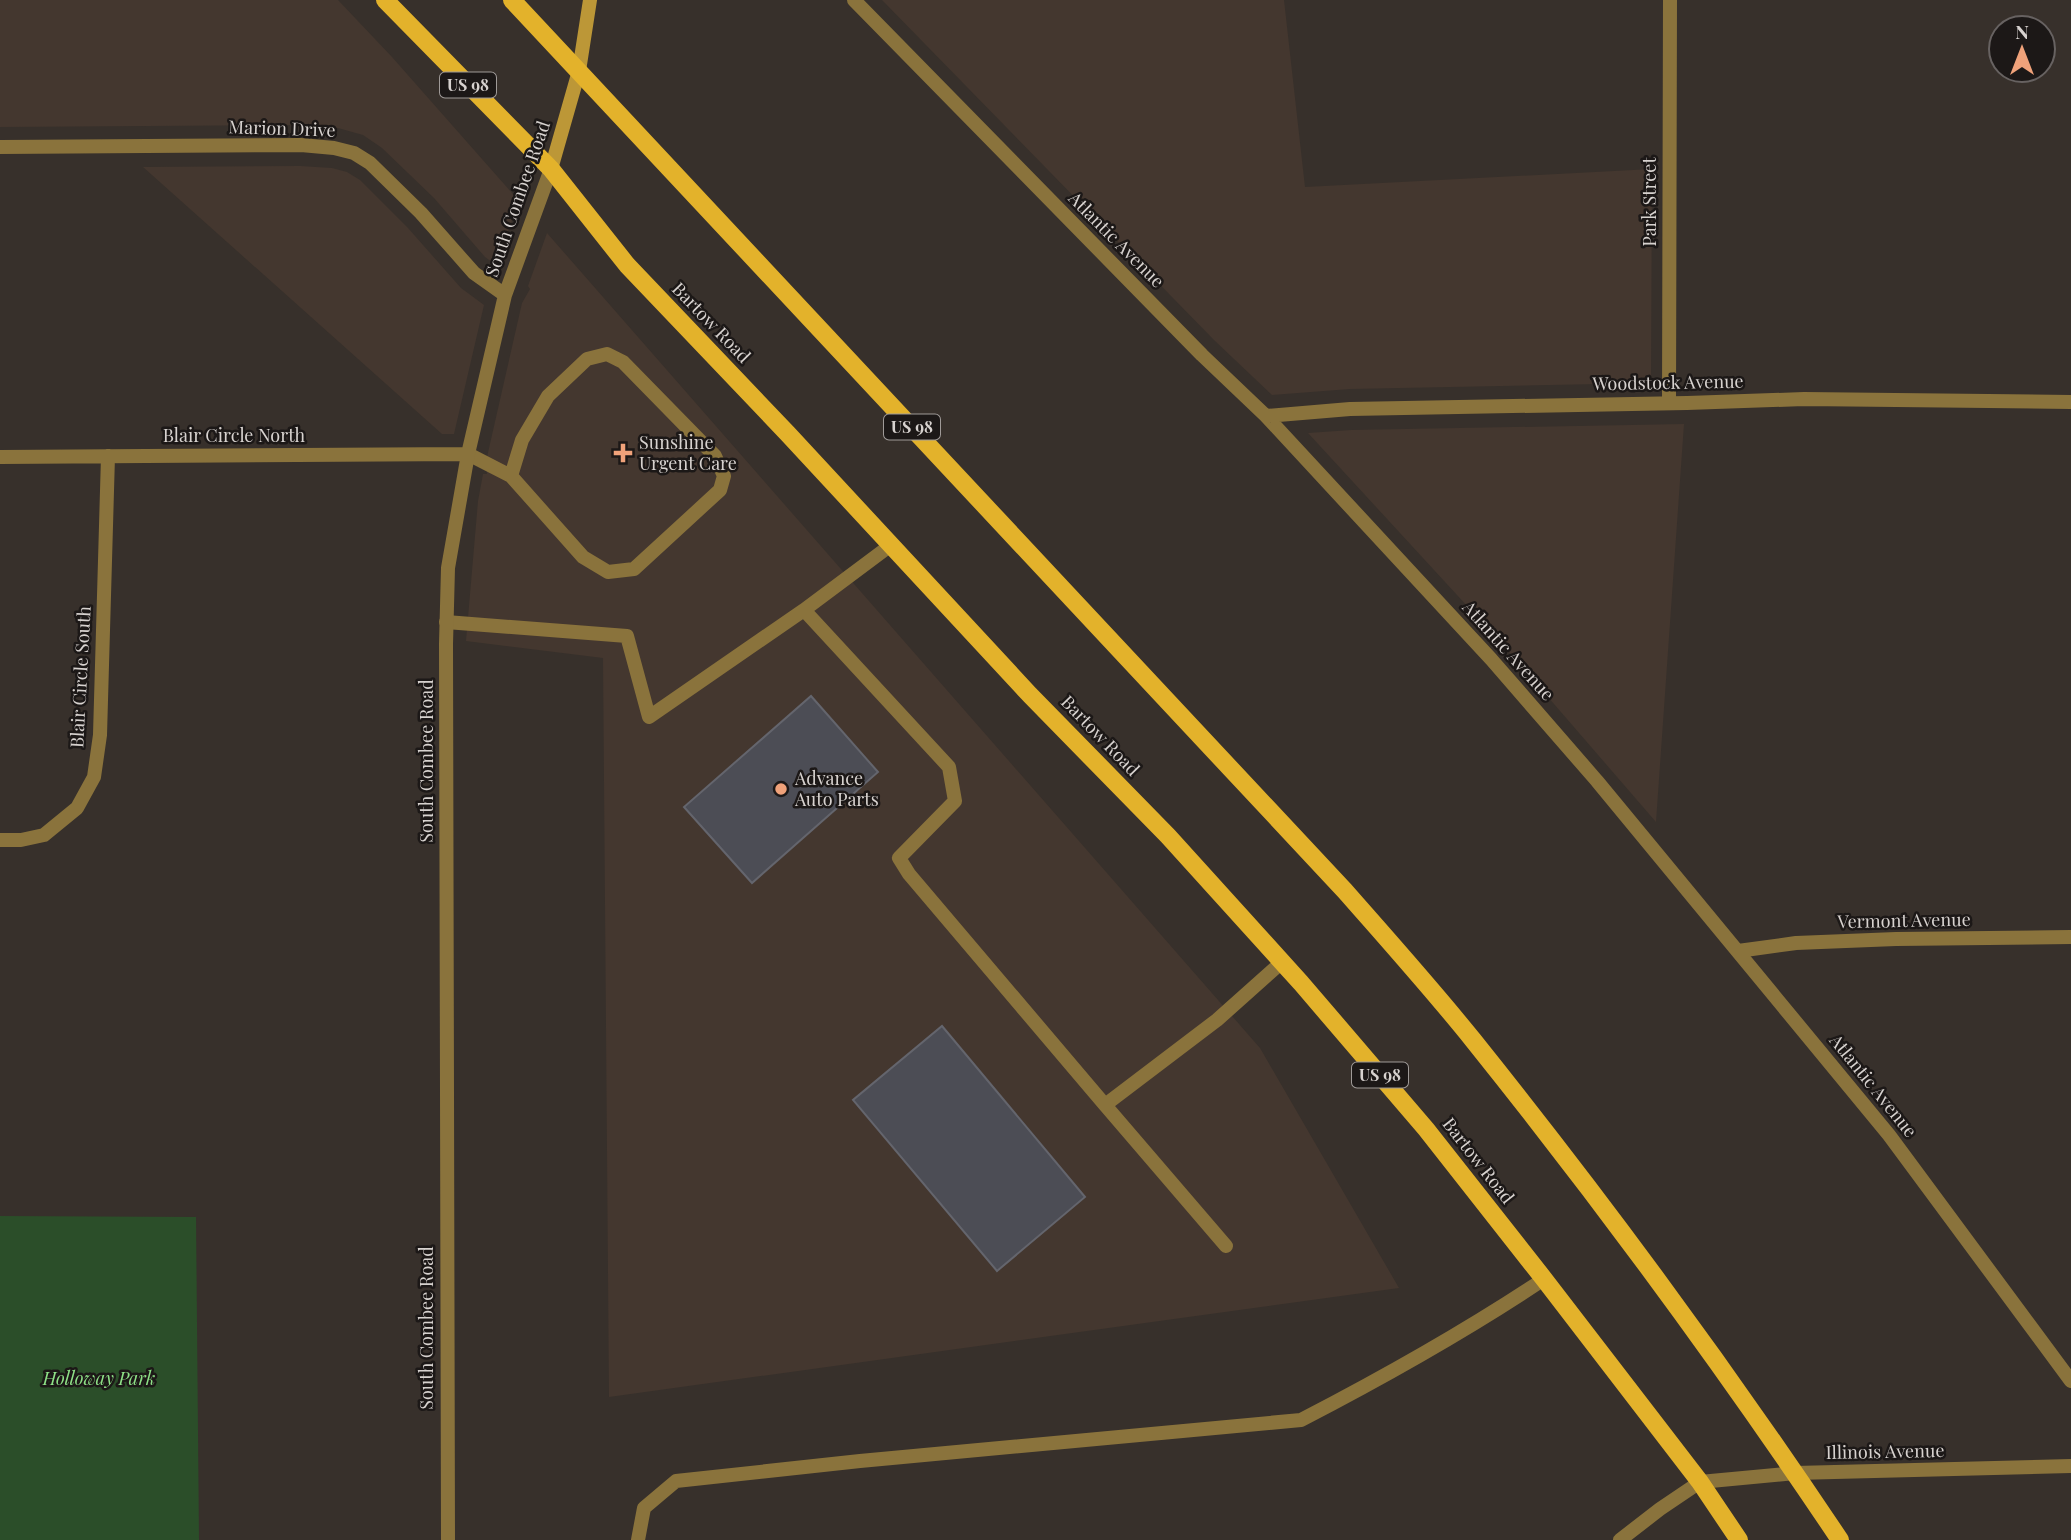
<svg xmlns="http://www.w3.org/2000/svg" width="2071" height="1540" font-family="'Playfair Display',serif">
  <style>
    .built { fill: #44372f }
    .green { fill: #2b4e29 }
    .building { fill: #4c4d55; stroke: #64656d; stroke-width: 2 }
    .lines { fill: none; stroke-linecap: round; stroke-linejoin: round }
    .service { stroke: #8a733c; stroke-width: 14 }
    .minor { stroke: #8a733c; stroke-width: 14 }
    .secondary { stroke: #bc9737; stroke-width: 14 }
    .primary { stroke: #e3b22b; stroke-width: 18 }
    .poi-dot { fill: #f0a27a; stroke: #1c1817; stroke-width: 2.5 }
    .labels { text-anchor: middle; stroke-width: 5; stroke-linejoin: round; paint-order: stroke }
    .shield { fill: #1c1817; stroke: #9f9a98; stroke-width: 2 }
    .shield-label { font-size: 16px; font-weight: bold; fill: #d7d2cf }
    .street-label { font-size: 18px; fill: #d7d2cf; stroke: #1c1817 }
    .poi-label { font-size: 18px; fill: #d7d2cf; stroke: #1c1817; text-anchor: start }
    .park-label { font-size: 18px; font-style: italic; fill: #8ee187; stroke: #1c1817 }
  </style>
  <rect width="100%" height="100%" fill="#37302b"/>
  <path class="built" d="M0 0H338L392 57 519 201 496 265 485 257 434 198 382 148 363 135 338 128 301 125 0 127Z
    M882 0H1284L1305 187 1652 169 1651 383 1350 389 1272 395 1214 340Z
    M300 166 332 168 347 172 360 180 408 228 461 288 484 305 454 434H442L143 167Z
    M547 233 1260 1048 1399 1288 609 1397 603 658 466 641 478 501 483 474H487V457L522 303 530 289 528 286Z
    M1684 424 1656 822 1503 645 1308 433 1351 430Z"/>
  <path class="green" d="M0 1216 196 1217 199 1540H0Z"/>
  <path class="building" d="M811 696 878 772 752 883 684 807Z
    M942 1026 1085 1197 997 1271 853 1100Z"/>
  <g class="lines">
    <path class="service" d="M468 454 511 476 583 557 608 572 634 569 720 490 724 476 715 456 623 362 607 354 587 359 548 396 522 440 511 476
      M891 545 804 610 949 767 955 801 899 858 909 874 1105 1105 1217 1020 1282 962
      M446 622 627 636 649 717 804 610
      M1105 1105 1226 1246
      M638 1540 644 1508 676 1481 860 1461 1301 1420C1384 1377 1466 1331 1544 1279"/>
    <path class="minor" d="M854 0 1202 355 1266 416 1491 659 1597 781 1889 1135 2071 1381
      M0 147 301 145 334 148 354 153 370 163 421 213 474 273 505 295
      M1669 403 1670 0
      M1266 416 1350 409 1687 403 1804 399 2071 402
      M0 457 468 454
      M0 840H21L44 835 77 808 94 777 100 735 108 456
      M1738 951 1796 943 1896 939 2071 937
      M448 1540 446 644 448 568 468 454 505 295 551 169
      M1620 1540 1660 1509 1700 1482 1795 1473 2071 1466"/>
    <path class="secondary" d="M551 169 579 71 590 0"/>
    <path class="primary" d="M385 0 551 169 627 265 788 434 1030 695 1168 836 1301 983 1426 1129 1544 1279 1700 1482 1739 1540
      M512 0 1345 891C1388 940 1432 989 1473 1040 1602 1201 1725 1368 1840 1540"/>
  </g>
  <g class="poi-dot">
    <path d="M619.5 442.5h7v7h7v7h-7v7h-7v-7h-7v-7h7z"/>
    <circle cx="781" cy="789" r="7"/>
  </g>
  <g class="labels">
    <g class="shield">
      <rect x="440" y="72.5" width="56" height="25" rx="5"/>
      <rect x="884" y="414.5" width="56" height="25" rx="5"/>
      <rect x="1352" y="1062.5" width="56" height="25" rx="5"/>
    </g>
    <g class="shield-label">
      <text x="468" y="91">US 98</text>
      <text x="912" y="433">US 98</text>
      <text x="1380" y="1081">US 98</text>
    </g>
    <g class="street-label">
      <text transform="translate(282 129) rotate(2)" y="6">Marion Drive</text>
      <text transform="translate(518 199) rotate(-71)" y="6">South Combee Road</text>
      <text transform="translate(1650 202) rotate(-90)" y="6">Park Street</text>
      <text transform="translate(1116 240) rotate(45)" y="6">Atlantic Avenue</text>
      <text transform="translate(711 323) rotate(46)" y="6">Bartow Road</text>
      <text transform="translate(1668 383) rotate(-1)" y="6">Woodstock Avenue</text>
      <text x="234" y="442">Blair Circle North</text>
      <text transform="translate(1508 651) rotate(48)" y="6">Atlantic Avenue</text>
      <text transform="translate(81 677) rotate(-87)" y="6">Blair Circle South</text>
      <text transform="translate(1100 736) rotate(46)" y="6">Bartow Road</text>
      <text transform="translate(427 761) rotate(-90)" y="6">South Combee Road</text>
      <text transform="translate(1904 921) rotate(-1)" y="6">Vermont Avenue</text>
      <text transform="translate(1873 1086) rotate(51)" y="6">Atlantic Avenue</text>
      <text transform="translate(1478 1161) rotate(52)" y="6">Bartow Road</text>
      <text transform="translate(427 1328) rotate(-90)" y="6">South Combee Road</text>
      <text transform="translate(1885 1452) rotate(-1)" y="6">Illinois Avenue</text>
    </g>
    <g class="poi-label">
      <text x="639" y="449">Sunshine<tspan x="639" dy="21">Urgent Care</tspan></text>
      <text x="795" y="785">Advance<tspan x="795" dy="21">Auto Parts</tspan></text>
    </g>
    <g class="park-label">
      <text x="99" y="1385">Holloway Park</text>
    </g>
  </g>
  <g transform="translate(2022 49)"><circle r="33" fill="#1c1817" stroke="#676261" stroke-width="2"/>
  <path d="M0-5L12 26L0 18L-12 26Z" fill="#f0a27a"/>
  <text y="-10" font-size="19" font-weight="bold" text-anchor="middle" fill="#d7d2cf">N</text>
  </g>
</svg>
